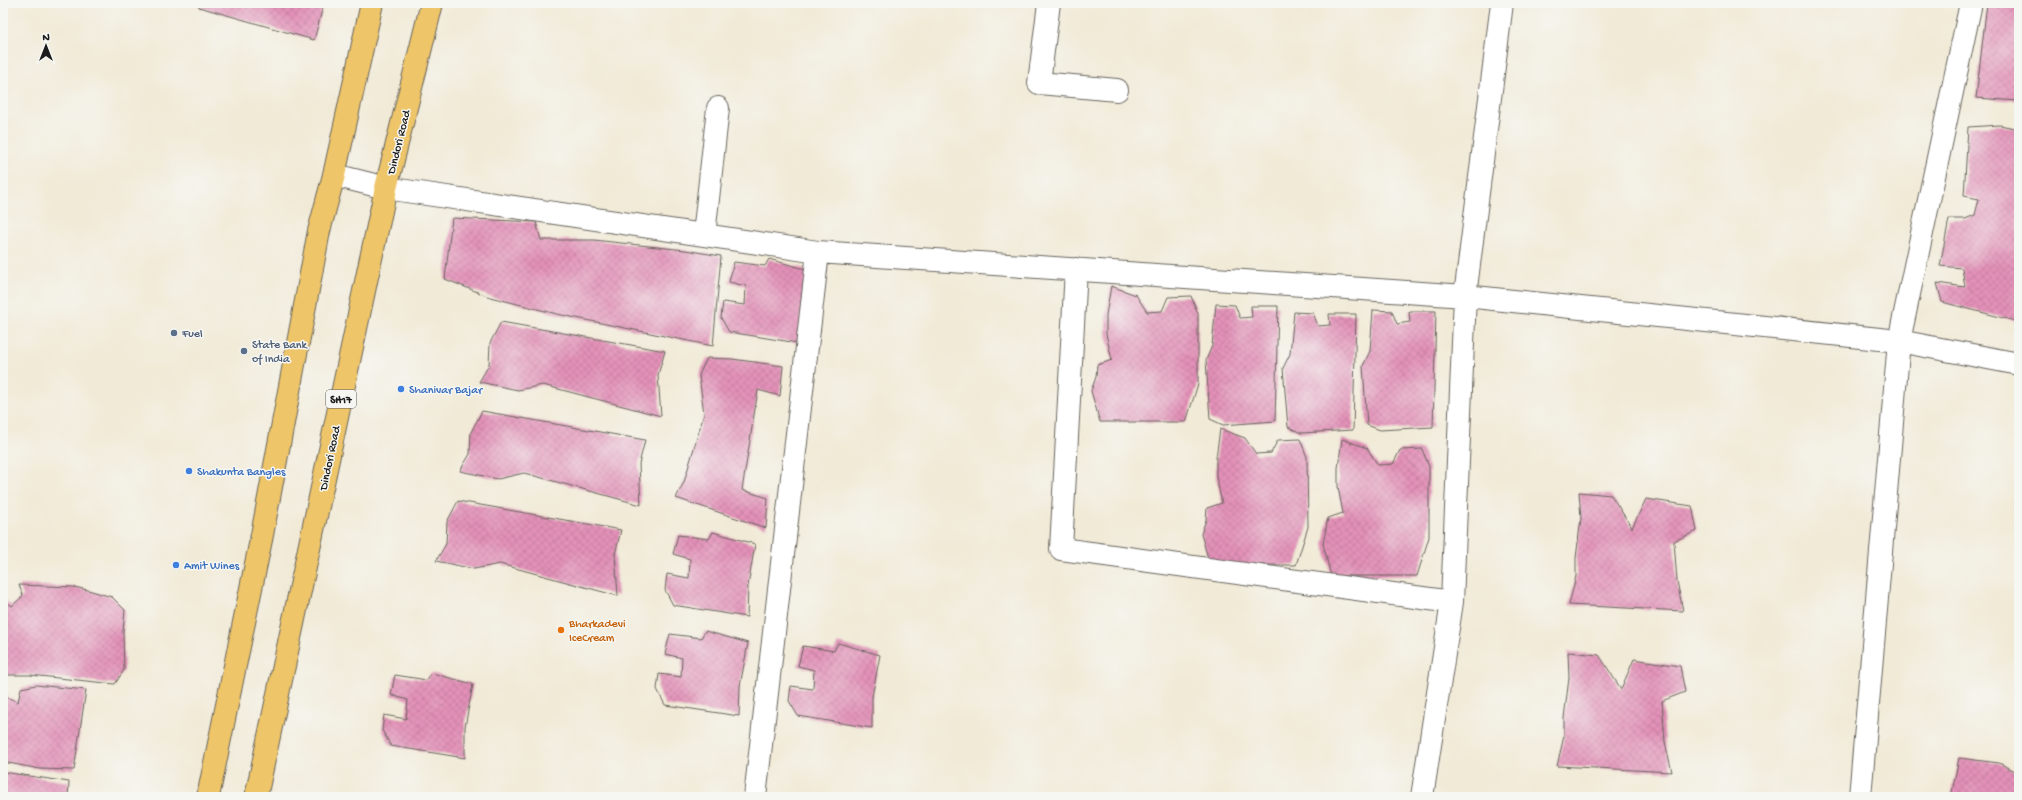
<svg xmlns="http://www.w3.org/2000/svg" width="2022" height="800" font-family="'Gochi Hand',sans-serif">
  <style>
    .building { fill: url(#building-cross-hatch) }
    .lines { fill: none; stroke-linecap: round; stroke-linejoin: round }
    .minor-casing { stroke: #67645d; stroke-width: 24 }
    .major-casing { stroke: #67645d; stroke-width: 24 }
    .minor { stroke: #fff; stroke-width: 22 }
    .major { stroke: #eec569; stroke-width: 22 }
    .service-dot { fill: #5c6f8a; stroke: #f6f6f2; stroke-width: 1.5 }
    .shop-dot { fill: #3f7fe0; stroke: #f6f6f2; stroke-width: 1.5 }
    .food-dot { fill: #e8710a; stroke: #f6f6f2; stroke-width: 1.5 }
    .labels { text-anchor: middle; stroke-width: 3; stroke-linejoin: round; paint-order: stroke }
    .shield { fill: #f6f6f2; stroke: #5d5d5c; stroke-width: 1 }
    .shield-label { font-size: 11px; font-weight: bold; fill: #1c1c1c }
    .street-label { font-size: 12px; fill: #1c1c1c; stroke: #f6f6f2 }
    .service-label { font-size: 12px; fill: #4e5e75; stroke: #f6f6f2; text-anchor: start }
    .shop-label { font-size: 12px; fill: #366cbe; stroke: #f6f6f2; text-anchor: start }
    .food-label { font-size: 12px; fill: #c56008; stroke: #f6f6f2; text-anchor: start }
  </style>
  <defs>
    <pattern id="building-cross-hatch" width="8" height="8" patternUnits="userSpaceOnUse"><rect width="8" height="8" fill="#e391b8"/><path d="M0 0l8 8M0 8l8-8" fill="none" stroke="#c27c9e"/></pattern>
  </defs>
  <rect width="100%" height="100%" fill="#f6f6f2"/>
  <filter id="ink" filterUnits="userSpaceOnUse"><feTurbulence type="fractalNoise" baseFrequency=".025" numOctaves="2"/><feDisplacementMap in="SourceGraphic" scale="8" xChannelSelector="R" yChannelSelector="G"/><feConvolveMatrix kernelMatrix="1 2 1 2 8 2 1 2 1" color-interpolation-filters="sRGB"/></filter>
  <filter id="wash" filterUnits="userSpaceOnUse"><feTurbulence type="fractalNoise" baseFrequency=".012" numOctaves="4" result="noise"/><feDisplacementMap in="SourceGraphic" scale="16" xChannelSelector="R" yChannelSelector="G"/><feGaussianBlur stdDeviation="0.9" result="paint"/><feColorMatrix in="noise" values="0 0 0 0 0 0 0 0 0 0 0 0 0 0 0 0 0 1.4 0 .05"/><feComposite in="paint" operator="in"/></filter>
  <g filter="url(#wash)">
    <rect width="100%" height="100%" fill="#f1ead7"/>
    <g id="blocks">
      <path class="building" d="M200 3H324L314 40 199 7Z
        M1987 3H2019V101L1976 98Z
        M2000 125 2019 129V322L1942 302 1937 283 1965 287 1962 268 1940 266 1949 219H1965L1975 215 1979 199 1964 196 1968 127Z
        M452 218 536 222 541 240H594L685 250 721 256 713 346 557 314 490 297 445 279Z
        M769 259 812 271 804 344 729 332 721 318 723 302 745 305 746 286 729 282 734 262 765 266Z
        M1111 286 1136 295 1147 312 1162 311 1168 297 1191 296 1198 314V384L1186 422H1100L1091 391 1096 377 1097 365 1112 360 1106 334V315Z
        M1216 304 1235 305 1240 318 1252 317 1251 306H1278L1275 421 1223 425 1210 419 1206 360 1212 346Z
        M1373 310 1392 311 1397 324 1410 322 1409 311H1436L1433 427 1380 430 1367 425 1363 366 1370 351Z
        M1294 312 1313 313 1318 326 1330 325 1329 314H1356L1353 430 1301 433 1288 427 1283 368 1290 354Z
        M501 322 665 351 658 375 661 416 543 385 518 390 479 382 489 365 490 343Z
        M707 358 732 359 783 366 780 396 758 390 742 490 768 498 766 528 676 498 684 482 704 414 699 375Z
        M482 411 645 440 639 464 641 505 524 473 498 479 460 471 470 454 471 432Z
        M1220 429 1245 438 1256 454 1271 453 1278 440 1300 439 1307 457 1308 527 1296 565H1210L1201 534 1206 520 1207 508 1222 503 1216 477V458Z
        M1342 439 1367 448 1378 465 1393 464 1400 450 1422 449 1429 467V537L1417 576H1331L1323 544 1328 518 1343 513 1338 487V468Z
        M1579 492 1611 495 1632 528 1646 499 1692 506 1697 531 1674 541 1677 581 1683 611 1569 605 1576 576V558L1581 518Z
        M458 501 621 530 615 554 618 596 500 564 474 569 436 561 446 544 447 522Z
        M713 532 755 544 748 586 747 617 673 605 665 590 667 574 689 578 690 559 673 554 678 535 709 539Z
        M19 585 74 587 88 590 112 597 125 610 123 632 124 670 115 684 30 675H3V599L12 606 23 596Z
        M705 631 748 643 740 686 739 716 665 705 657 689 659 674 681 677 682 658 665 654 670 634 701 638Z
        M838 643 880 655 872 697V728L798 716 789 701 791 686 813 689 814 670 798 666 803 646 834 651Z
        M1568 652 1599 655 1621 689 1634 659 1680 666 1685 692 1662 701 1665 742 1672 772 1557 766 1564 736V718L1569 678Z
        M431 673 473 684 465 727V758L391 746 382 730 384 715 406 719 408 700 391 695 395 675 427 680Z
        M3 680H5L7 697 18 702 21 688 36 685 86 690 74 770 40 769 3 762Z
        M1959 758 1999 763 2019 773V797H1951Z
        M3 772 69 782 68 797H3Z"/>
    </g>
  </g>
  <g filter="url(#ink)">
    <use href="#blocks" fill-opacity="0" stroke="#67645d" stroke-width="1"/>
    <g class="lines">
      <g class="minor-casing">
        <path id="minor" d="M1049 3 1039 83 1117 90
          M334 175 386 188 818 252 1465 296 1899 341 2019 364
          M704 235 718 108
          M1076 269 1061 549 1452 602 1465 296 1502 3
          M755 797 818 252
          M1422 797 1452 602
          M1860 797 1899 341 1971 3"/>
      </g>
      <g class="major-casing">
        <path id="major" d="M208 797 262 535 319 231 334 175 372 3
          M256 797 386 188 432 3"/>
      </g>
      <use href="#minor" class="minor"/>
      <use href="#major" class="major"/>
    </g>
  </g>
  <g class="service-dot">
    <circle cx="174" cy="333" r="4"/>
    <circle cx="244" cy="351" r="4"/>
  </g>
  <g class="shop-dot">
    <circle cx="401" cy="389" r="4"/>
    <circle cx="189" cy="471" r="4"/>
    <circle cx="176" cy="565" r="4"/>
  </g>
  <circle class="food-dot" cx="561" cy="630" r="4"/>
  <g class="labels">
    <rect class="shield" x="326" y="390" width="30" height="18" rx="3"/>
    <g class="shield-label">
      <text x="341" y="403">SH17</text>
    </g>
    <g class="street-label">
      <text transform="translate(398 142) rotate(-76)" y="4">Dindori Road</text>
      <text transform="translate(329 458) rotate(-78)" y="4">Dindori Road</text>
    </g>
    <g class="service-label">
      <text x="182" y="337">Fuel</text>
      <text x="252" y="348">State Bank<tspan x="252" dy="14">of India</tspan></text>
    </g>
    <g class="shop-label">
      <text x="409" y="393">Shanivar Bajar</text>
      <text x="197" y="475">Shakunta Bangles</text>
      <text x="184" y="569">Amit Wines</text>
    </g>
    <g class="food-label">
      <text x="569" y="627">Bharkadevi<tspan x="569" dy="14">IceCream</tspan></text>
    </g>
  </g>
  <rect width="2022" height="800" fill="none" stroke="#f6f6f2" stroke-width="16"/>
  <g transform="translate(46 46)" stroke="#f6f6f2" stroke-width="3" paint-order="stroke">
  <path d="M0-3L7 15L0 10L-7 15Z" fill="#1c1c1c"/>
  <text y="-6" font-size="11" font-weight="bold" text-anchor="middle" fill="#1c1c1c">N</text>
  </g>
</svg>
